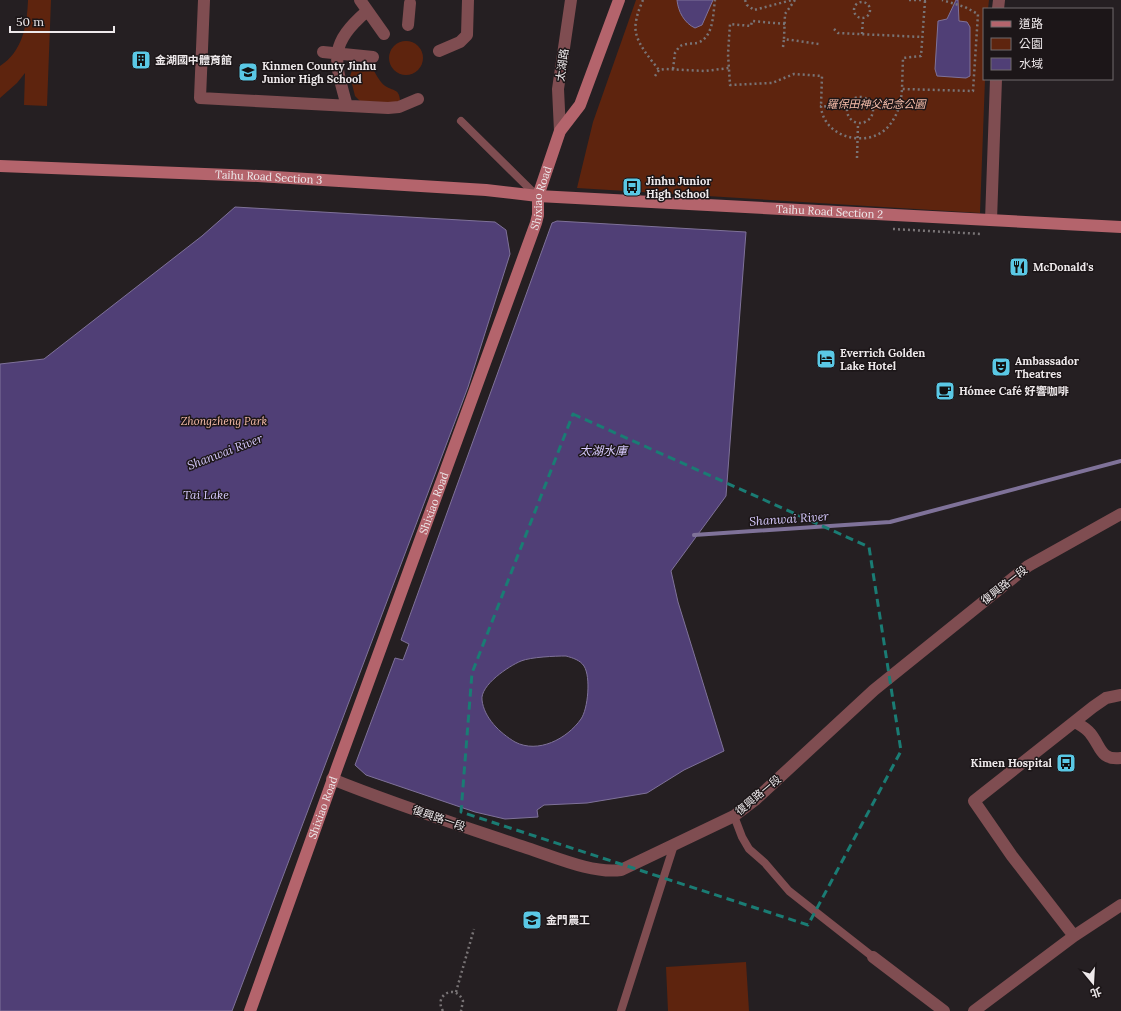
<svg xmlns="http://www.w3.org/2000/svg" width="1121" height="1011" font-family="Lora,'Noto Sans TC',serif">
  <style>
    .green { fill: #5e240e }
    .water { fill: #503f76; stroke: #7f7299; fill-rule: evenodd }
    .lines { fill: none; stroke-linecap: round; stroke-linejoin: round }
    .stream { stroke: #7f7299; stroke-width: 4 }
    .path { stroke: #797476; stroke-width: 2.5; stroke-dasharray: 2 3; stroke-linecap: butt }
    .lane { stroke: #7f4d51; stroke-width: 8 }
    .street { stroke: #7f4d51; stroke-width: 12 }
    .secondary { stroke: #b4646c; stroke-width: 12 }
    .marked { fill: none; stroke: #1a7c74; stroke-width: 3; stroke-dasharray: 8 5; stroke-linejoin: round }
    .labels { text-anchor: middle; stroke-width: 3; stroke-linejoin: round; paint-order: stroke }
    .poi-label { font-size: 11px; font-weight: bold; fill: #eee9eb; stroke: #1c1618; text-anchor: start }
    .street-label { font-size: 11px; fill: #eee9eb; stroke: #1c1618 }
    .park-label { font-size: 11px; font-style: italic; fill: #f8beaa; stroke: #1c1618 }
    .water-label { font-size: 12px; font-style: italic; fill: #d7cafe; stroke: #1c1618 }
  </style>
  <rect width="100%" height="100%" fill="#251f22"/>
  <path class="green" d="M28 0H51L47 106 24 105 25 73 17 83 0 98V66C23 51 27 25 28 0Z
    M636 0H989L988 9H984V79H985L980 213 577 188 593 122Z
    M389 58a17 17 0 1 1 34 0a17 17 0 1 1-34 0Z
    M353 68 374 71C377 76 381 84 387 87 394 91 399 89 400 100L396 103 360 101 355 96 350 76Z
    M746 962 749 1011H668L666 967Z"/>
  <path class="water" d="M677 0H713L702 25 695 28C684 23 678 11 677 0Z
    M956 0H958L959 21 967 22 970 27V76L966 78 937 76 935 69 938 21 947 19Z
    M235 207 495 222 506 230 510 254 468 387 232 1011H0V364L44 359 202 236Z
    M557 221 746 232 726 496 671 571 678 602 724 751 684 770 647 793 587 803 544 805 537 810 538 817 505 819 475 812 366 775 355 765 395 658 403 660 409 644 401 640 552 223ZM566 656C573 658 580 660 584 666 591 677 588 709 581 719 567 739 538 754 515 742 500 733 484 718 482 700 480 685 509 666 521 661 531 657 555 656 566 656Z"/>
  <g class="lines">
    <path class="stream" d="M694 535 890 522 1121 461"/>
    <path class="path" d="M643 0C640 7 637 14 636 22 632 39 649 57 659 70
      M745 0 747 5 754 10 792 0
      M795 0 785 14 784 39 819 44
      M909 0H928
      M925 1 921 56 903 58 902 89 973 91 978 14 965 7 942 0
      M854 10a8 8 0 1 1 16 0a8 8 0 1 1-16 0Z
      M785 24 752 21 751 26 730 24 728 54 730 85 772 83 794 74 822 76 821 106
      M834 29 838 33 922 37
      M862 34 863 19
      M783 47 784 39
      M673 69 675 53 679 47C684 43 691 44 697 43 714 38 713 13 715 0
      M655 76 659 70 666 69 705 71 729 68
      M847 110a13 13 0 1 1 26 0a13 13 0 1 1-26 0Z
      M846 108 821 106C823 137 865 148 886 129 897 118 901 104 902 89
      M857 158 858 124
      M893 229 982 234
      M456 992 474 929
      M443 1011C433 995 456 983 463 1001L461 1011"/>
    <path class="lane" d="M461 121 537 196
      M734 816 742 837 749 849 765 863 789 891 873 957
      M621 1011 674 845"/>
    <path class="street" d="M204 0 200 98 388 108 399 107 418 99
      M360 0 384 34
      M998 9 999 0
      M408 25 410 3
      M439 51 460 42 467 35 468 0
      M323 52 373 57
      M347 106C334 59 328 45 367 11
      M560 131 558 89 571 0
      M991 220 996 79
      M1075 722C1080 725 1086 728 1090 733 1101 746 1100 761 1121 758
      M332 779C396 805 462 826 527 848 555 857 593 874 621 870L734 816 755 800 874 690 1028 566 1121 514
      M1074 936 1012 856 974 801 1093 707 1106 698 1121 695
      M873 957 944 1011
      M974 1011 1074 936 1121 905"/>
    <g class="secondary">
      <path id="s1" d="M0 166 258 176 486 190 538 196 1121 227"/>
      <path id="s2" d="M250 1011 338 765 536 223 538 215V196L560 131 580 105 619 0"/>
    </g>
  </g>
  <path class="marked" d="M573 414 869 547 901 751 808 925 461 812 472 673Z"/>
  <defs>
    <g id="building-square" transform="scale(1)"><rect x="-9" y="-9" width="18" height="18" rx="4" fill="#5ac8e5" stroke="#1c1618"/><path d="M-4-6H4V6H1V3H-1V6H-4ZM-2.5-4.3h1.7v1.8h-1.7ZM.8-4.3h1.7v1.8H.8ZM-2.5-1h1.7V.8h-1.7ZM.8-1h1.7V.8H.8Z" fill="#111"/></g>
    <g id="school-square" transform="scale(1)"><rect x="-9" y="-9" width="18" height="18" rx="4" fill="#5ac8e5" stroke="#1c1618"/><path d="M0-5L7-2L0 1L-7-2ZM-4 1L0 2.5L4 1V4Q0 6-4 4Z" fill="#111"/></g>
    <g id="bus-square" transform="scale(1)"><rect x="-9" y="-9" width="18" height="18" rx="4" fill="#5ac8e5" stroke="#1c1618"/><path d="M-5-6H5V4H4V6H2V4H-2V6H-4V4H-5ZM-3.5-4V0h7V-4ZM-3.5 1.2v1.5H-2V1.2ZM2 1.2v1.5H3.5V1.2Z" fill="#111"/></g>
    <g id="restaurant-square" transform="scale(1)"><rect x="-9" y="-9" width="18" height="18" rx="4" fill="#5ac8e5" stroke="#1c1618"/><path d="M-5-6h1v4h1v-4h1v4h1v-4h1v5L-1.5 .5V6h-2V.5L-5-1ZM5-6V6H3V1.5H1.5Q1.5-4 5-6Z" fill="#111"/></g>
    <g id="hotel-square" transform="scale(1)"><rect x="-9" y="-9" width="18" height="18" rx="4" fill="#5ac8e5" stroke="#1c1618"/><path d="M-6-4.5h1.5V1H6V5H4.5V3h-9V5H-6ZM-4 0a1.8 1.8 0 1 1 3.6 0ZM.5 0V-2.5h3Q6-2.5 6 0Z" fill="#111"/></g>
    <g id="theatre-square" transform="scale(1)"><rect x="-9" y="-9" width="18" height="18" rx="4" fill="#5ac8e5" stroke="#1c1618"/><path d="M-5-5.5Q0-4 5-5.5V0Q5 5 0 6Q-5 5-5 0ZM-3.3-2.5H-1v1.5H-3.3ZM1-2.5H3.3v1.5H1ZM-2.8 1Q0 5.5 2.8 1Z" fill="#111"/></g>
    <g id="cafe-square" transform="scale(1)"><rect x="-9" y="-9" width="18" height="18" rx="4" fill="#5ac8e5" stroke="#1c1618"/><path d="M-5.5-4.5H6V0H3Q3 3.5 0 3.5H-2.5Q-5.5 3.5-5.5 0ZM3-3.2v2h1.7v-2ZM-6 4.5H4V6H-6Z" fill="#111"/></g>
  </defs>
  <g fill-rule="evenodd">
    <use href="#building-square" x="141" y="60"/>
    <use href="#school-square" x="248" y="72"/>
    <use href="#bus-square" x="632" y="187"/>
    <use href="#restaurant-square" x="1019" y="267"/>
    <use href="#hotel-square" x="826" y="359"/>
    <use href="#theatre-square" x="1001" y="367"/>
    <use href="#cafe-square" x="945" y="391"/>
    <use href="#bus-square" x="1066" y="763"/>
    <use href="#school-square" x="532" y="920"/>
  </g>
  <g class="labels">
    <g class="poi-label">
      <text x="155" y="64">金湖國中體育館</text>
      <text x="262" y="70">Kinmen County Jinhu<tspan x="262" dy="13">Junior High School</tspan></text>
      <text x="646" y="185">Jinhu Junior<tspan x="646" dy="13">High School</tspan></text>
      <text x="1033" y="271">McDonald's</text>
      <text x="840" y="357">Everrich Golden<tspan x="840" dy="13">Lake Hotel</tspan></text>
      <text x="1015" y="365">Ambassador<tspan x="1015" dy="13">Theatres</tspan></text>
      <text x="959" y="395">Hómee Café 好響咖啡</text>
      <text x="1052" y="767" text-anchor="end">Kimen Hospital</text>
      <text x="546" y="924">金門農工</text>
    </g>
    <g class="street-label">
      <text transform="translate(562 65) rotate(-82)" y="4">太湖路</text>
      <text dy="4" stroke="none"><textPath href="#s1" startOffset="269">Taihu Road Section 3</textPath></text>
      <text dy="4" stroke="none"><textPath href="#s2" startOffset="864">Shixiao Road</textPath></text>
      <text dy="4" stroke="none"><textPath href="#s1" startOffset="831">Taihu Road Section 2</textPath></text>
      <text dy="4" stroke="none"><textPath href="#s2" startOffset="540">Shixiao Road</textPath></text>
      <text transform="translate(1004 585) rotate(-38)" y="4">復興路一段</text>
      <text transform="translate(758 795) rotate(-40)" y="4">復興路一段</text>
      <text dy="4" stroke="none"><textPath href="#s2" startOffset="216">Shixiao Road</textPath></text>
      <text transform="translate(439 818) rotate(19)" y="4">復興路一段</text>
    </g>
    <g class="park-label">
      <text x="876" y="108">羅保田神父紀念公園</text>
      <text x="224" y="425">Zhongzheng Park</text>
    </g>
    <g class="water-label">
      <text x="603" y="455">太湖水庫</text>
      <text transform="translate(225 452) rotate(-21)" y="4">Shanwai River</text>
      <text x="206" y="499">Tai Lake</text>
      <text transform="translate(789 519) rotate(-4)" y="4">Shanwai River</text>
    </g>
  </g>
  <rect x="983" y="8" width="130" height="72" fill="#1c1618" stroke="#706a6c"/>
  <rect x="991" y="21" width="20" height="6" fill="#b4646c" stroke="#706a6c"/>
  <text x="1019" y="28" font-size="12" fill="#eee9eb">道路</text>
  <rect x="991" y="38" width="20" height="12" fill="#5e240e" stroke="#706a6c"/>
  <text x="1019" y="48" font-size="12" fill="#eee9eb">公園</text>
  <rect x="991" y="58" width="20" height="12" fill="#503f76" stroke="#706a6c"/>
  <text x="1019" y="68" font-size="12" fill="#eee9eb">水域</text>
  <g transform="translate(1093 983) rotate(162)" stroke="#1c1618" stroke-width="3" paint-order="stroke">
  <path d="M0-3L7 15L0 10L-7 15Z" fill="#eee9eb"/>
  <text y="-6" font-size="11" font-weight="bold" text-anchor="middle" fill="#eee9eb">北</text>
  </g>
  <path d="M10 26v6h104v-6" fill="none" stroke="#eee9eb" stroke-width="2"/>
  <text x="16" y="26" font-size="12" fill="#eee9eb" stroke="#1c1618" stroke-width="3" paint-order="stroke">50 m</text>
</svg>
